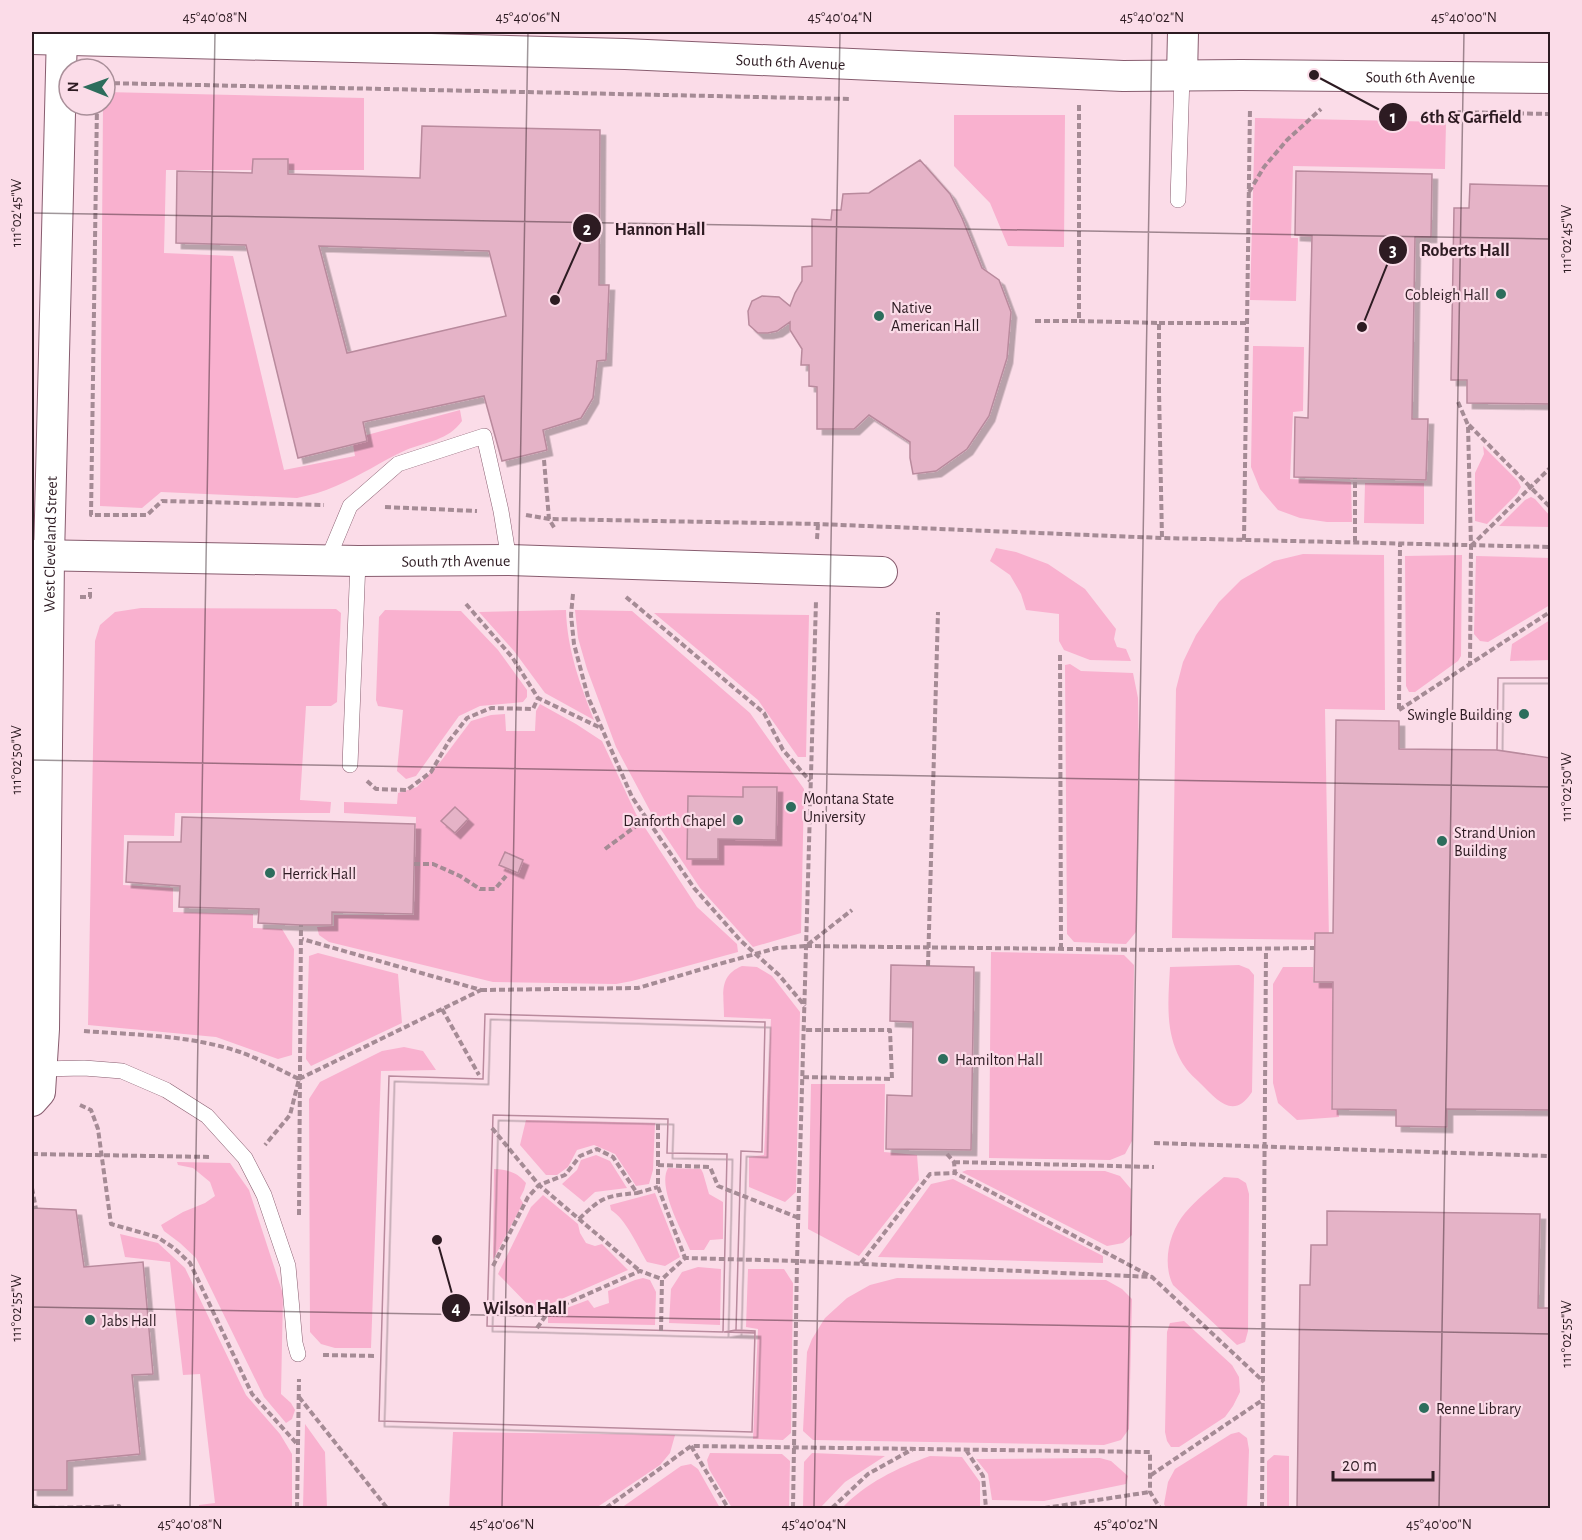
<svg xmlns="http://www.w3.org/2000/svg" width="1582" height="1540" font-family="'Alegreya Sans',sans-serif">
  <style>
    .green { fill: #f9b1cf }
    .building { fill: #e5b3c7; stroke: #b98a9d; stroke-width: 1.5; fill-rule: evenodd; filter: url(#shadow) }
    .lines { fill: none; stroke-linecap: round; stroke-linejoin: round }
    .service-casing { stroke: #885d6f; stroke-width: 16 }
    .minor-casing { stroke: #885d6f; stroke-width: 32 }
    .path { stroke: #a58b95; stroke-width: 4; stroke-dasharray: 6 3; stroke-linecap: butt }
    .service { stroke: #fff; stroke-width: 15 }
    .minor { stroke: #fff; stroke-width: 30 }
    .ticks { fill: none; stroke: #2d1b22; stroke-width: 1.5; stroke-opacity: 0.45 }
    .poi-dot { fill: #2d6d5c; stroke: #fbdce8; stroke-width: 2 }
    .labels { text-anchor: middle; stroke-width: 4.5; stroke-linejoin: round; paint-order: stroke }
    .street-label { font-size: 16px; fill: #2d1b22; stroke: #fbdce8 }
    .poi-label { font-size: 16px; fill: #2d1b22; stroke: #fbdce8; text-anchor: start }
    .leader { fill: none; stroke: #2d1b22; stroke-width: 2 }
    .callout-dot { fill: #2d1b22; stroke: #fbdce8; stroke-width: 2 }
    .mark-label { font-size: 18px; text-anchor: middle; font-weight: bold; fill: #fff }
    .callout-label { font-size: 18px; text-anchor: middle; font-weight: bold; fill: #2d1b22; stroke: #fbdce8; stroke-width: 4.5; stroke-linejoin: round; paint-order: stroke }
    .neatline { fill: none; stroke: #2d1b22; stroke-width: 2 }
    .ticks-label { font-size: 15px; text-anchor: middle; fill: #2d1b22 }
  </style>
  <defs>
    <filter id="shadow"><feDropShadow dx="5.5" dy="5.5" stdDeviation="0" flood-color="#0004"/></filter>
  </defs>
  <rect width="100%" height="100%" fill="#fbdce8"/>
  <path class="green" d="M105 92 364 98V170H166L164 253 233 256 284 470 355 456 352 439 460 410 462 421C449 440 426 442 406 450 382 461 360 476 336 486 323 492 310 495 297 498L161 492 142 508 100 506 103 105H105Z
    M954 115H1065L1064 247 1008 246 990 203 954 166Z
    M1255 118 1446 122 1445 169 1293 166 1291 238H1298L1296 301 1250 300Z
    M1253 346 1304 347 1303 411 1293 412 1290 479 1351 482 1352 522H1327L1300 518 1278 510 1260 489 1251 467Z
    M1483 446 1518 481 1521 487 1517 494 1487 524 1475 521V473L1484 454Z
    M1365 483H1424V524L1364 523Z
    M1531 497 1535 499 1550 516V527L1499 526 1525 500Z
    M996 548 1016 552 1048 564 1085 589 1116 629 1114 639 1117 647 1126 649 1131 661 1090 660 1064 650 1059 641V614L1026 610 1021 594 1010 575 990 561Z
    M1303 554 1384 555 1385 710 1325 709 1329 940 1172 938 1176 689 1183 662 1196 635 1219 602 1241 580 1274 561Z
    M1462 555 1461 656 1458 661 1415 692H1409L1406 686 1405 556Z
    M1476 556 1550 558V605L1488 642 1480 641 1474 634Z
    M141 608 336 609 341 613 337 702 331 706H306L300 800 331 802 330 813H175L174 836 124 835 123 885 173 888V912L253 914V928L282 929 294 949 292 1055 278 1059 216 1037 88 1025 95 641 100 625 115 612Z
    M385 610 461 611 498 650 527 690V697L523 702 480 706 459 716 416 776 406 779 397 771 403 710 378 706 376 700 379 617Z
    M566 610C567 649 580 684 594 720L545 693 514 651 479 612Z
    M575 610 632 611 750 713 804 789 801 933 753 947 700 888 656 822 616 747 587 669 578 638Z
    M654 613 809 615 806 757H798L758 700Z
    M1550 620V660L1510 661 1512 644Z
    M1070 664 1081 671 1133 673 1138 698 1139 756 1136 932 1126 944 1074 942 1067 934 1065 665Z
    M540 704 576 724 602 741 636 814 697 907 737 944 738 952 632 981 616 984 493 982 329 942 319 935 317 927 334 926V915H414L416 817 344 813V802L397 804 398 793 417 787 441 761 471 721 491 715 505 714 506 731H535L536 711Z
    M991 952 1124 955 1134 965 1132 1141 1125 1154 1110 1160 989 1158Z
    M318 953 398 974 402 1023 311 1066 306 1059 309 956Z
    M1239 965 1249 969 1254 975 1252 1092C1234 1120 1218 1101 1201 1084 1196 1079 1189 1073 1185 1067 1177 1056 1172 1041 1170 1028 1167 1008 1169 987 1170 967Z
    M742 966 757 967 772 976 800 1012 796 1192 785 1202 749 1187V1157L764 1155 771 1019 724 1017C724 994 718 976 742 966Z
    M1283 967H1313V983H1333L1331 1109 1338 1110 1339 1117 1297 1120 1278 1103 1273 1083V984Z
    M404 1047 423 1051 436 1070 381 1071 371 1348H335L321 1344 310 1332 309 1099 320 1082 382 1051Z
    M811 1084H885L884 1152 917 1155 919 1180 859 1256 808 1229Z
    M526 1120 655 1123 653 1170 649 1184 636 1186 615 1154 594 1145 577 1150 568 1167 557 1175H546L520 1145Z
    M596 1155 610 1161 627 1188 595 1192 584 1202 562 1184 577 1170 581 1160Z
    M177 1162 230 1163 249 1190 283 1294 281 1394 291 1403 295 1410 292 1419 286 1423 264 1397 196 1258 180 1243 164 1231 161 1225 183 1212 205 1203 215 1196 210 1182 193 1168 178 1165Z
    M668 1168 701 1169 703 1173 709 1194 723 1202V1239L710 1240 704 1250H690C682 1231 657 1187 668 1168Z
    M494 1169C509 1170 517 1172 526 1183L524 1190 520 1198 523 1203 493 1260Z
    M967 1170 1105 1171 1120 1176 1131 1189 1132 1235 1123 1243 1107 1246 962 1172Z
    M1224 1177 1238 1178 1246 1183 1249 1194 1248 1331 1245 1342 1237 1345 1173 1285C1162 1263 1169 1232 1185 1213 1196 1200 1211 1188 1224 1177Z
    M953 1179 1103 1256V1263L878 1257 931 1184Z
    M655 1193 680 1257 665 1266 647 1262C638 1247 626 1219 611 1210L610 1205Z
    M543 1195 578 1224 580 1233 586 1243 595 1246 602 1244 628 1270 534 1311 498 1274 531 1207Z
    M120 1234 158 1243 185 1268 246 1395 280 1434 292 1454V1508H199V1505L215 1503 200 1374 183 1375 170 1262 125 1257Z
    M698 1267 721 1269 720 1325 669 1323 671 1289 682 1272Z
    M748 1269H784L793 1283 791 1433 783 1440 753 1439 758 1329 746 1327Z
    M643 1278 650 1280 656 1292 655 1325 548 1323V1315L588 1300 594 1308 609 1303 608 1291 635 1280Z
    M897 1278 1106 1280 1122 1289 1132 1299 1129 1429 1121 1440 1104 1445 813 1440 803 1431 807 1352 812 1339 825 1318 847 1298 870 1285Z
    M1184 1321 1232 1365 1239 1377 1240 1392 1233 1406 1225 1417 1179 1447H1171L1167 1441 1165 1432 1167 1332 1170 1323Z
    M305 1424 325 1452 327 1508H303Z
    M453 1432 675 1435 670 1453 660 1465 596 1508H449Z
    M1239 1432 1247 1438 1249 1450 1247 1508H1166L1164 1504 1168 1482 1175 1469 1231 1434Z
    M710 1453 782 1454 790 1461 789 1508H732L709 1469 707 1460Z
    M812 1453 885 1456 845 1482 820 1508H803L804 1462Z
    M1274 1455 1289 1456V1508H1267V1461Z
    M930 1456 962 1457 980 1482V1508H842C866 1483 897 1468 930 1456Z
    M1100 1458 1111 1461 1128 1476 1126 1484 1044 1501 992 1500 988 1474 976 1459Z
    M691 1464 698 1469 720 1508H621L681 1466Z"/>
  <path class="building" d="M422 126 600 130 599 285H609L606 360 597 361 593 398 581 418 543 430 547 450 502 461 484 396 363 422 367 441 298 458 246 245 176 243 177 171 252 173 253 159H288V174L420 178ZM319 246 489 251 506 316 347 353Z
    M920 160 950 194 962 218 982 268 999 280 1011 312 1007 358 989 416 967 449 936 471 913 474 910 458V442L869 415 854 429H817V387L809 386V365H801L802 349 790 330V322L777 331 768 333H758L749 325 748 311 752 301 762 296 779 297 790 306 795 293 802 281V267L812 266V219L831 220 832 210H841L843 194 869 193Z
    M1296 171 1432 174 1431 237H1415L1412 419H1428L1426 480 1294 477 1295 417 1308 418 1312 236 1295 235Z
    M1470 184 1550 186V404L1467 403V380H1451L1454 208H1469Z
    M1498 678H1550V1110L1447 1109V1127L1396 1126V1110L1332 1109 1333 982H1314L1315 933H1333L1336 720 1399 721V749L1497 750Z
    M1498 678H1550V758L1497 750Z
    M743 787H777L776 840 718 839V859H687L688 796 743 797Z
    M455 807 468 819 455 833 441 821Z
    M182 817 415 824 413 914 332 912V925H301L258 923 259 909 179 907 180 886 126 882 128 842H181Z
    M505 852 523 860 518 873 499 865Z
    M891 965 974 967 971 1150 886 1149 887 1095 912 1096 913 1022 890 1021Z
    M485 1014 765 1022 762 1152 741 1151 736 1330 755 1331 752 1432 379 1421 389 1076 483 1079ZM493 1115 668 1119 667 1153 727 1154 723 1332 487 1326Z
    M485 1014 765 1022 762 1152 741 1151 736 1330 724 1332 755 1333 752 1432 379 1421 389 1076 483 1079ZM493 1115 668 1119 667 1153 727 1154 723 1332 487 1326Z
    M32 1208 76 1210 84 1267 143 1262 153 1374 132 1375 140 1454 67 1461V1490H32Z
    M1327 1211 1540 1214 1538 1308H1550V1508H1297L1300 1285H1310L1311 1245H1327Z"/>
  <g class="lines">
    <g class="service-casing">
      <path id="service" d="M1178 200 1182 76
        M327 561 350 506 398 464 484 436 501 511 509 560
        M350 765 358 561
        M41 1069 84 1068 122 1071 166 1090 207 1116 245 1158 264 1195 288 1266 295 1343 298 1354"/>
    </g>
    <g class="minor-casing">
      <g id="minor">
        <path id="s1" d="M32 39 625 54 1123 76 1241 75 1550 78"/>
        <path d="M1182 76 1183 32"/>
        <path id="s2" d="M32 555 358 561 509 560 882 572"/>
        <path id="s3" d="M32 1101 40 1092 44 1029 49 556 62 32"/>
      </g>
    </g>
    <path class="path" d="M105 83 851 99
      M97 105 91 515H147L162 501 324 505
      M1079 105V321L1159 323V391L1162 538
      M1455 112 1550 114
      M1249 192 1264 167 1287 140 1321 109
      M1035 321H1079
      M1159 323H1247
      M1458 402 1468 425 1471 546 1470 663
      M1469 425 1550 507
      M544 460 549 519 555 529
      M385 507 477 511
      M526 515 549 519 818 524 1162 538 1550 547
      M817 539 818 524
      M1244 540 1250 108
      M1355 542V478
      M1471 546 1550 468
      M573 594 571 615 574 644 588 697 632 797 694 888 740 940 779 975 805 1006
      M80 597H90V588
      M626 597 764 713 783 750 810 781
      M466 604 512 657 538 698 603 729
      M1060 655 1061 948
      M1399 709 1400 543
      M1399 710 1550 612
      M367 781 376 789 407 790 431 772 449 741 467 718 491 708 533 709 538 698
      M605 849 647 818
      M414 864H433L460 876 480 889H495L506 876
      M806 946 1157 950 1314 948
      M928 966 938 612
      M481 990 638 988 719 964 777 948 806 946 852 910
      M442 1009 479 1075
      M84 1031C136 1035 190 1035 240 1052 260 1059 280 1070 299 1079L290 1115 265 1145
      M803 1077 892 1079 890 1030H804
      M299 1079 481 990 302 939
      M80 1105 91 1110 98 1129 111 1224 157 1237 174 1248 190 1263 252 1394 298 1445
      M658 1124V1187L685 1258
      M492 1128 539 1185 640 1271
      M1154 1143 1550 1156
      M32 1154 211 1157
      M947 1154 954 1162 955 1173 1152 1277 1264 1382
      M954 1162 1154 1167
      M658 1165 710 1167 718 1186 799 1218
      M32 1188 36 1209
      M299 1215 301 925
      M579 1219C602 1197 605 1196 637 1193
      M861 1263 930 1174 955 1173
      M493 1266 528 1197 539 1185 565 1175 580 1156 597 1149 613 1157 637 1193 658 1187
      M537 1328 549 1311 640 1271 662 1279
      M661 1331 662 1279 685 1258 797 1261 1152 1277
      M323 1355 376 1356
      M299 1397 387 1508
      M691 1446 728 1508
      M966 1450 983 1476 986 1508
      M1151 1475 1264 1399
      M32 1505 39 1508 108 1507
      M108 1507 119 1506 120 1508
      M297 1508 299 1379
      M606 1508 691 1446 1150 1452V1492L1160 1508
      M793 1508 797 1261 816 601
      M832 1508 868 1474 913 1449
      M1035 1508H1045L1150 1492
      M1262 1508 1266 950"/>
    <use href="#service" class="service"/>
    <use href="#minor" class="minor"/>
  </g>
  <path class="ticks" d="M32 213 1550 239M32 760 1550 787M32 1307 1550 1334M190 1508 215 32M502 1508 528 32M814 1508 840 32M1126 1508 1152 32M1439 1508 1464 32"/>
  <g class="poi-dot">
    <circle cx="1501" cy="294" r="6"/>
    <circle cx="879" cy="316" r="6"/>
    <circle cx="1524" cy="714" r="6"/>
    <circle cx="791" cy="807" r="6"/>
    <circle cx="738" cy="820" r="6"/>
    <circle cx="1442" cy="841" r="6"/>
    <circle cx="270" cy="873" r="6"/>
    <circle cx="943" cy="1059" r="6"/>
    <circle cx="90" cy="1320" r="6"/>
    <circle cx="1424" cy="1408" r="6"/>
  </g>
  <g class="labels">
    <g class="street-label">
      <text dy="6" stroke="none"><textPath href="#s1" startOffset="759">South 6th Avenue</textPath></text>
      <text dy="6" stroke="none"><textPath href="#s1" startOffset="1389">South 6th Avenue</textPath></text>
      <text dy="6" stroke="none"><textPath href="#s3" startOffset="560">West Cleveland Street</textPath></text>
      <text dy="6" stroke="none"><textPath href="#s2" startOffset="424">South 7th Avenue</textPath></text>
    </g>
    <g class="poi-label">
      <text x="1489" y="300" text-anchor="end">Cobleigh Hall</text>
      <text x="891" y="313">Native<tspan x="891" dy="18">American Hall</tspan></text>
      <text x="1512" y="720" text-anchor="end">Swingle Building</text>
      <text x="803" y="804">Montana State<tspan x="803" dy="18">University</tspan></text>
      <text x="726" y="826" text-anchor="end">Danforth Chapel</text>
      <text x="1454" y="838">Strand Union<tspan x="1454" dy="18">Building</tspan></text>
      <text x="282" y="879">Herrick Hall</text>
      <text x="955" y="1065">Hamilton Hall</text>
      <text x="102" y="1326">Jabs Hall</text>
      <text x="1436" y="1414">Renne Library</text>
    </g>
  </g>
  <path class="leader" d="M1314 75L1393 117M555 300L587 228M1362 327L1393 250M437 1240L456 1308"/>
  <g class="callout-dot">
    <circle cx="1314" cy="75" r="6"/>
    <circle cx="555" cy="300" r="6"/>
    <circle cx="1362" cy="327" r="6"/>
    <circle cx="437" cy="1240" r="6"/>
    <circle cx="1393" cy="117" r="15"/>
    <circle cx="587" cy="228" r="15"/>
    <circle cx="1393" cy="250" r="15"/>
    <circle cx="456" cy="1308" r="15"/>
  </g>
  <g class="mark-label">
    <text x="1393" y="123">1</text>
    <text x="587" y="235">2</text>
    <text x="1393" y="256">3</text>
    <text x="456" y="1314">4</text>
  </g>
  <g class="callout-label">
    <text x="1471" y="123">6th &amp; Garfield</text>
    <text x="660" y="235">Hannon Hall</text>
    <text x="1465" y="256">Roberts Hall</text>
    <text x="525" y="1314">Wilson Hall</text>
  </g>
  <rect width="1582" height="1540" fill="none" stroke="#fbdce8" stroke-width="66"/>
  <g transform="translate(87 87) rotate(271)"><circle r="28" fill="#fbdce8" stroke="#a98f99" stroke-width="1.5"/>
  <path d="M0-4.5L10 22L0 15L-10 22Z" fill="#2d6d5c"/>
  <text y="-9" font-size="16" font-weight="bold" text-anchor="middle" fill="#2d1b22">N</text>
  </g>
  <path d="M1333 1471v9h100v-9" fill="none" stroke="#2d1b22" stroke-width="3"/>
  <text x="1342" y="1471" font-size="18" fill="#2d1b22" stroke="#fbdce8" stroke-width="4.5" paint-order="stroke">20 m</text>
  <rect x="33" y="33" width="1516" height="1474" class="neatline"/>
  <g class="ticks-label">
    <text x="215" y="22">45°40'08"N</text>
    <text x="528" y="22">45°40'06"N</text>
    <text x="840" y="22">45°40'04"N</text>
    <text x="1152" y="22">45°40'02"N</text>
    <text x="1464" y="22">45°40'00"N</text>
    <text transform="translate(16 213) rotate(-90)" y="5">111°02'45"W</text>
    <text transform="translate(1566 239) rotate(-90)" y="5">111°02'45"W</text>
    <text transform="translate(16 760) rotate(-90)" y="5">111°02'50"W</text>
    <text transform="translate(1566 787) rotate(-90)" y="5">111°02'50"W</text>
    <text transform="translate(16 1308) rotate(-90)" y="5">111°02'55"W</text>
    <text transform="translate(1566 1334) rotate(-90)" y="5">111°02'55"W</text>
    <text x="190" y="1529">45°40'08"N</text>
    <text x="502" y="1529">45°40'06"N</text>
    <text x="814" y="1529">45°40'04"N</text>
    <text x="1126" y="1529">45°40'02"N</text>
    <text x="1439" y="1529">45°40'00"N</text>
  </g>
</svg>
